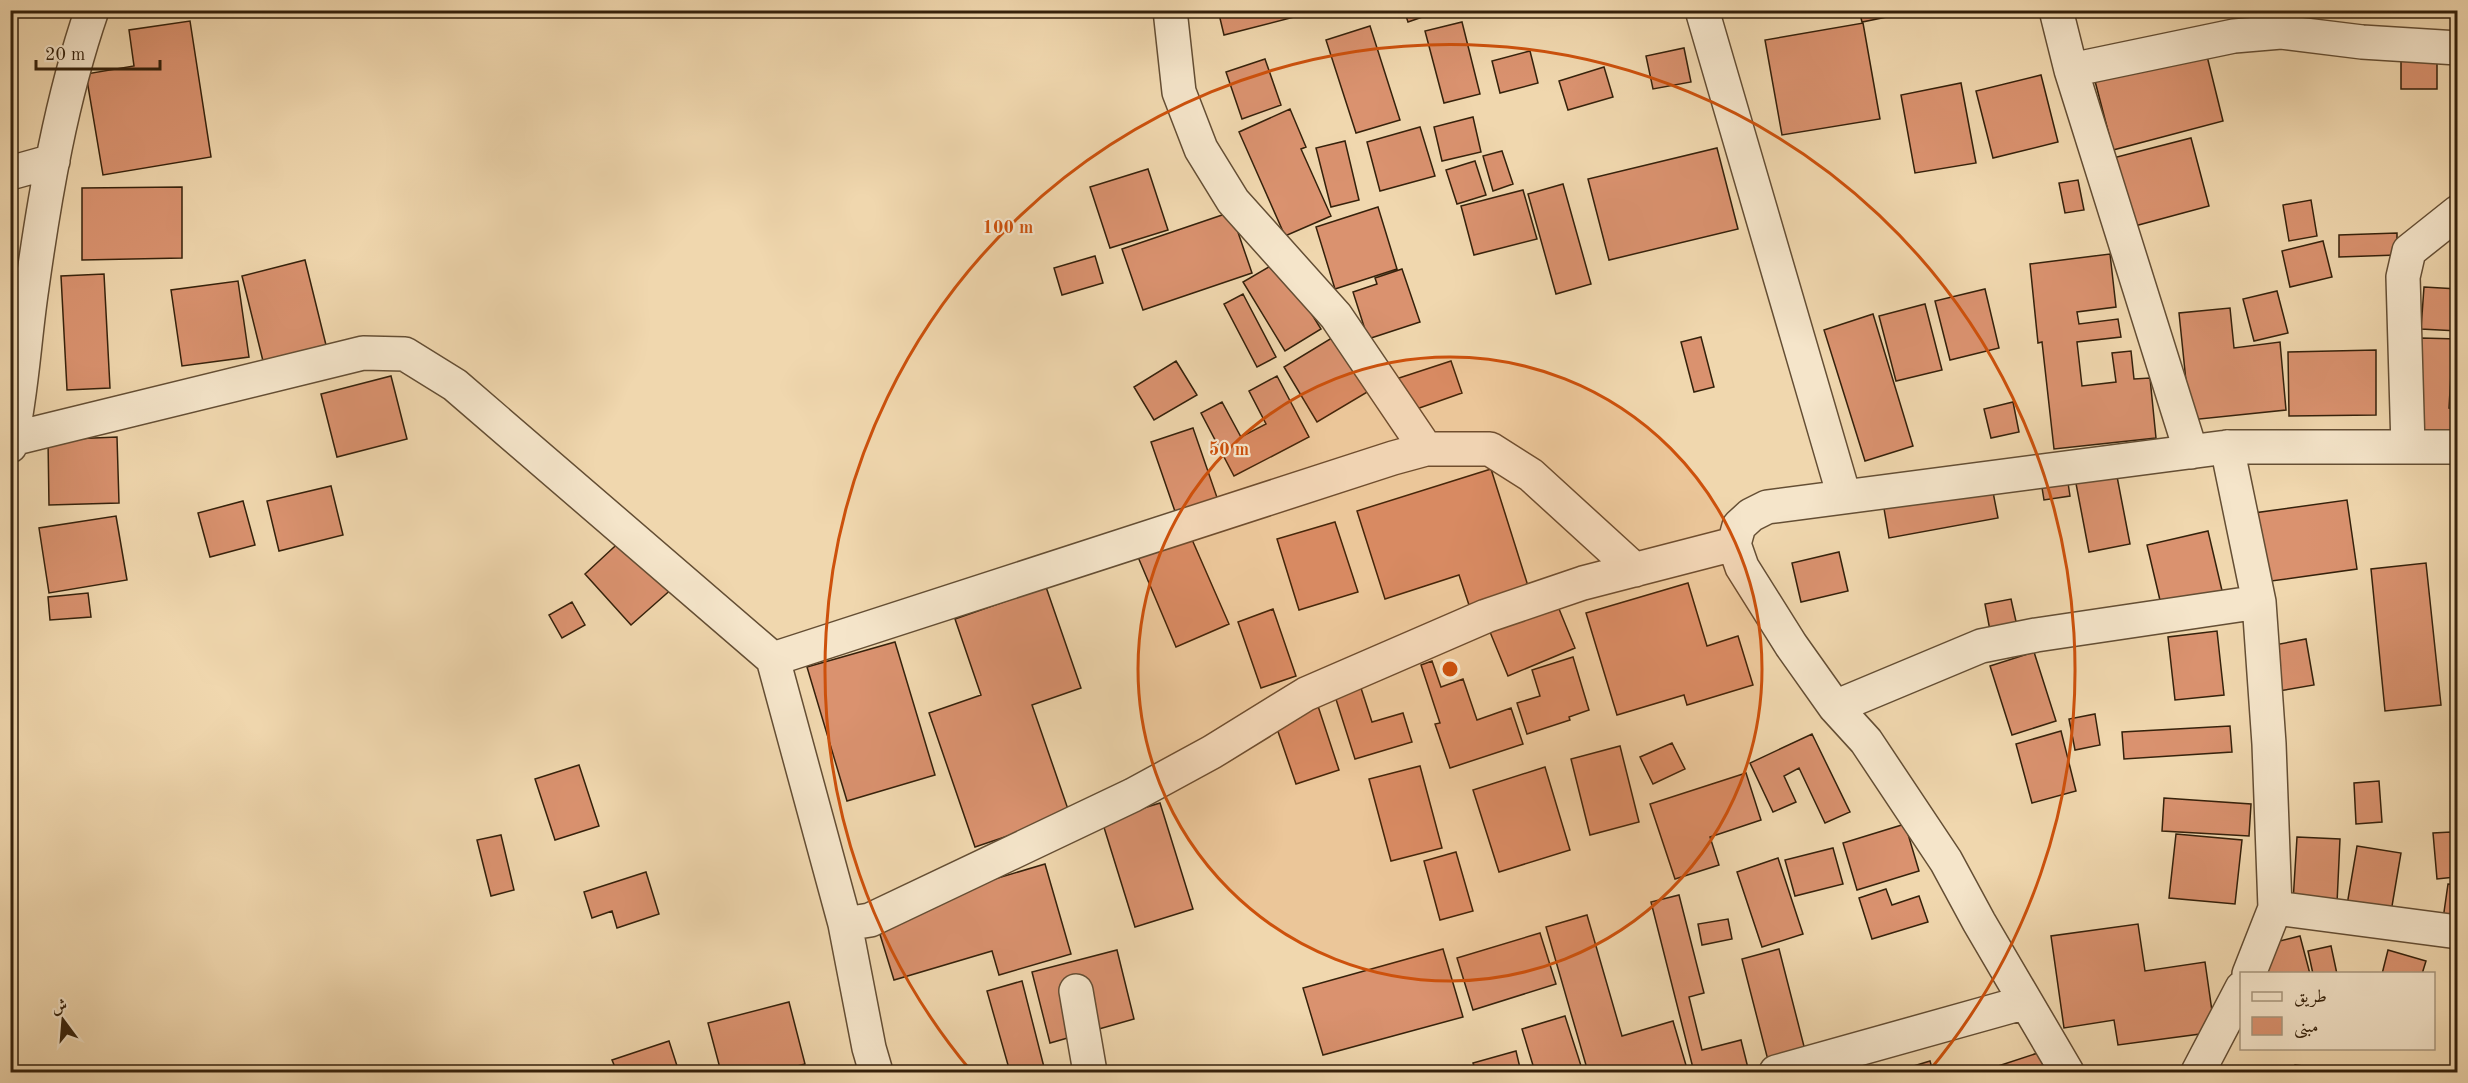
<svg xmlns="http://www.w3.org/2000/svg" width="2468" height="1083" font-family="'Old Standard TT',Amiri,serif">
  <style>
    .building { fill: #da926f; stroke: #35210b; stroke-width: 1.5 }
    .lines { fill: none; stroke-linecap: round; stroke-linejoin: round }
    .minor-casing { stroke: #644e34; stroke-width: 36 }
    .minor { stroke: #f5e5ca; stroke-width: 33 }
    .ring { fill: none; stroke: #cd510c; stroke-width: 3 }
    .centre { fill: #cd510c; stroke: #f5e5ca; stroke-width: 3 }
    .ring-label { font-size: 18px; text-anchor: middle; font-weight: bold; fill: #cd510c; stroke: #f5e5ca; stroke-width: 4.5; stroke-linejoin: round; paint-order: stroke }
  </style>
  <rect width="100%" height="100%" fill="#f0d7ae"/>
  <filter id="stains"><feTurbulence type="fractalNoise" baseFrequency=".00333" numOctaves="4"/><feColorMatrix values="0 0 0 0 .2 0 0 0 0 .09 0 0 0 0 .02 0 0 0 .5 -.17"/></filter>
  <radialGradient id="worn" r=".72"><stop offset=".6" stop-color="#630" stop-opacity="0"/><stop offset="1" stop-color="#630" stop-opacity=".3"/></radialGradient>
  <path class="building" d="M1218 10H1301L1302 15 1224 35Z
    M1404 10H1440V11L1408 22Z
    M1859 10H1896L1897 15 1862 22Z
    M190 21 211 157 103 175 86 74 134 66 129 30Z
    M1462 22 1480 94 1444 103 1425 31Z
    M1863 23 1880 119 1782 135 1765 40Z
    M1370 26 1400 120 1356 133 1326 40Z
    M1684 48 1691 82 1653 89 1646 56Z
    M1530 51 1538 83 1500 93 1492 61Z
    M2206 52 2223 121 2113 150 2095 81Z
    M2437 53V89H2401V54Z
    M1265 59 1281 105 1242 119 1226 72Z
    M1604 67 1613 97 1568 110 1559 81Z
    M2041 75 2058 142 1993 158 1976 91Z
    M1961 83 1976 163 1915 173 1901 95Z
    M2455 102H2458V127H2453Z
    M1290 109 1306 147 1301 149 1331 216 1285 236 1239 132Z
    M1473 117 1481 152 1442 161 1434 127Z
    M1420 127 1435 176 1380 191 1367 142Z
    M2191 138 2209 206 2131 227 2113 158Z
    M1345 141 1359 200 1331 207 1316 148Z
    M1717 148 1738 229 1609 260 1588 179Z
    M1502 151 1513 184 1493 191 1483 156Z
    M1475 161 1486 195 1457 204 1446 170Z
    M1148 169 1168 230 1110 248 1090 187Z
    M2078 180 2084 210 2065 213 2059 183Z
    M1563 184 1591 284 1556 294 1528 194Z
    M182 187V258L82 260V188Z
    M1523 190 1537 239 1474 255 1461 206Z
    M2311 200 2317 236 2289 241 2283 205Z
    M1378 207 1397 269 1335 289 1316 227Z
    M1231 212 1252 273 1143 310 1122 249Z
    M2397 233V255L2339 257V235Z
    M2323 241 2332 277 2290 287 2282 251Z
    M2110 254 2116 307 2077 312 2079 324 2118 319 2121 337 2077 342 2082 386 2116 382 2112 353 2131 351 2134 379 2150 378 2156 438 2054 449 2042 342 2038 343 2030 264Z
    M1095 256 1103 283 1062 295 1054 268Z
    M305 260 326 345 263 361 242 276Z
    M1279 261 1321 329 1285 351 1243 282Z
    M1402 269 1420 322 1368 339 1353 292 1377 284 1375 278Z
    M104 274 110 388 67 390 61 276Z
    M238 281 249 357 182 366 171 290Z
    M2424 287 2458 289V331L2421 329Z
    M1985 289 1999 348 1950 360 1935 301Z
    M2277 291 2288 333 2254 341 2243 299Z
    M1243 294 1276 357 1257 367 1224 304Z
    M1925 304 1942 370 1896 381 1879 316Z
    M2230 308 2234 348 2280 342 2286 410 2190 420 2179 313Z
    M1873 314 1913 446 1865 461 1824 330Z
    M1335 336 1369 391 1317 422 1284 367Z
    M1701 337 1714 387 1694 392 1681 342Z
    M2421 338 2458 339V357H2452L2449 408 2458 409V439L2416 437Z
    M2376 350V415L2289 416 2288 352Z
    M1176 361 1197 395 1154 420 1134 387Z
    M1451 361 1462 393 1408 412 1396 379Z
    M391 376 407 439 337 457 321 394Z
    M1277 376 1309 437 1234 476 1201 413 1222 402 1241 437 1266 424 1249 391Z
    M2013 402 2019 432 1991 438 1984 409Z
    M1193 428 1221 509 1179 523 1151 442Z
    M117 437 119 503 49 505 48 440Z
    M2115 466 2130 544 2089 552 2074 473Z
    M1491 469 1528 586 1469 605 1459 575 1385 599 1357 511Z
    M2066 470 2070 496 2044 500 2040 475Z
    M1989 471 1998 518 1889 538 1881 491Z
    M331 486 343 535 279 551 267 501Z
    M2347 500 2357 569 2264 582 2254 513Z
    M243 501 255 545 210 557 198 513Z
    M116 516 127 580 49 593 39 528Z
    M1335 522 1358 592 1299 610 1277 539Z
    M2208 531 2224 599 2163 613 2147 545Z
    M627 535 674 587 631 625 585 574Z
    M1190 535 1229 624 1176 647 1138 557Z
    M1839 552 1848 591 1801 602 1792 563Z
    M2426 563 2441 705 2385 711 2371 569Z
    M1688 583 1707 646 1738 636 1753 685 1687 705 1684 695 1617 715 1586 613Z
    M1046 587 1081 688 1032 705 1070 815 975 847 929 713 981 695 955 619Z
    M88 593 91 617 50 620 48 597Z
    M2011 599 2019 635 1992 641 1985 604Z
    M572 602 585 625 562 638 549 615Z
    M1557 604 1575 648 1508 676 1490 632Z
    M1273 609 1296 676 1261 688 1238 622Z
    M2217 631 2224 695 2175 700 2168 637Z
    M2306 639 2314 685 2279 691 2269 646Z
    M895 642 935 775 847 801 807 667Z
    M2034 652 2056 721 2012 735 1990 666Z
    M1573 657 1589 710 1569 717 1570 720 1527 734 1517 703 1540 696 1532 670Z
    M1432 661 1441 687 1463 679 1477 720 1511 708 1523 744 1450 768 1435 724 1440 723 1421 665Z
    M1360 685 1372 722 1403 713 1412 742 1355 759 1334 693Z
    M1317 703 1339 770 1296 784 1273 717Z
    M2095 714 2100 745 2075 750 2069 719Z
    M2230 726 2232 752 2124 759 2122 732Z
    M2061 731 2076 791 2032 803 2016 744Z
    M1812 734 1850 812 1825 823 1799 768 1784 776 1796 802 1773 812 1750 763Z
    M1672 743 1685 769 1653 784 1640 757Z
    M1620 746 1639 822 1590 835 1571 759Z
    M579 765 599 826 555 840 535 779Z
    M1420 766 1442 848 1391 861 1369 779Z
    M1545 767 1570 850 1499 872 1473 790Z
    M1746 773 1761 820 1710 837 1719 865 1675 879 1650 804Z
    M2379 781 2382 822 2356 824 2354 783Z
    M2164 798 2251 804 2249 836 2162 831Z
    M1160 803 1193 909 1135 927 1102 821Z
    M1905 824 1919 871 1857 890 1843 843Z
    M2451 832 2455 877 2437 879 2433 833Z
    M2176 834 2242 840 2235 904 2169 898Z
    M501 835 514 890 491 896 477 840Z
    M2297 837 2340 839 2337 903 2293 902Z
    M2357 846 2401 853 2390 918 2346 911Z
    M1833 848 1843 884 1795 896 1785 860Z
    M1456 852 1473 911 1440 920 1424 861Z
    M1778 858 1803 934 1762 947 1737 872Z
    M1045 864 1071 954 999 975 992 951 894 980 874 915Z
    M646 872 659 914 617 928 612 911 592 918 584 892Z
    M2448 884 2458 885V942L2440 940Z
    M1886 889 1892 905 1919 896 1928 922 1872 939 1859 898Z
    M1679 895 1704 993 1689 997 1702 1050 1741 1040 1749 1072H1694L1651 902Z
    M1587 915 1622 1036 1673 1021 1688 1072H1588L1546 927Z
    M1728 919 1732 939 1702 945 1698 924Z
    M2138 924 2145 971 2205 962 2215 1032 2118 1045 2114 1020 2064 1028 2051 936Z
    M1540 933 1556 984 1473 1010 1457 958Z
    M2300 936 2310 974H2257L2251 948Z
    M2331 946 2337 974H2313L2308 951Z
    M1443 949 1463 1017 1323 1055 1303 988Z
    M1779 949 1807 1058 1770 1068 1742 959Z
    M1117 950 1134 1019 1050 1043 1032 972Z
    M2388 950 2426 961 2422 974H2382Z
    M1022 981 1045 1071 1041 1072H1010L987 991Z
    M789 1002 805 1064 774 1072H721L708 1023Z
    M1565 1016 1583 1072H1535L1522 1029Z
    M669 1041 679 1072H617L612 1060Z
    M2059 1046 2067 1072H1987L1986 1070Z
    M1516 1051 1521 1072H1476L1473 1063Z
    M1930 1061 1933 1072H1894Z
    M2295 1065 2328 1069 2327 1072H2294Z
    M824 1066 826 1072H807Z"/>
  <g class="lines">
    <g class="minor-casing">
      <path id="minor" d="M1170 10 1179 92 1201 149 1233 201 1336 316 1426 449
        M1702 10 1844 496
        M2056 10 2071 70 2191 452
        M2071 70 2234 36 2281 32 2362 42 2458 48
        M10 173 53 161
        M12 439 363 353 405 354 455 385 773 659
        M10 446C22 394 24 340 32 287 45 194 61 100 92 10
        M2227 447 2259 602 2269 744 2275 908 2249 974
        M2408 447 2403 277 2409 251 2458 212
        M1835 707 1981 646 2036 635 2259 602
        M2275 908 2458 932
        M845 924 773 659 1393 458 1426 449H1490L1531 475 1635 570
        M1076 991 1090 1072
        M876 1072 869 1048 845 924 870 920 1133 795 1212 752 1306 694 1486 616 1583 583 1734 544
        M1776 1072 2026 1002
        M2067 1072 1979 922 1946 861 1866 741 1835 707 1791 645 1742 567 1734 544 1739 526 1751 515 1767 507 2227 447H2458
        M2198 1072 2242 988"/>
    </g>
    <use href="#minor" class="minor"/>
  </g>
  <circle cx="1450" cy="669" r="312" fill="#cd510c" fill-opacity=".12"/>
  <g class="ring">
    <circle cx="1450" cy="669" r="312"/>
    <path d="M971 1071A625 625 0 1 1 1929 1071"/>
  </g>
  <circle cx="1450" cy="669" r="9" class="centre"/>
  <g class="ring-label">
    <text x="1008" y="233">100 m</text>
    <text x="1229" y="455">50 m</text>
  </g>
  <rect width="2468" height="1083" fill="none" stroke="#f0d7ae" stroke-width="36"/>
  <rect x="12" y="12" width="2444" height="1059" fill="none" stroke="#35210b" stroke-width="3"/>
  <rect x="18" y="18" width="2432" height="1047" fill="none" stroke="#35210b" stroke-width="1.5"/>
  <rect x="2240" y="972" width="195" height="78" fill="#f5e5ca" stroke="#a8977e" stroke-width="1.5"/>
  <rect x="2252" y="992" width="30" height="9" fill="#f5e5ca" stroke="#a8977e" stroke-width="1.5"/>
  <text x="2294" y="1002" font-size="18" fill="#35210b">طريق</text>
  <rect x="2252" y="1017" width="30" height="18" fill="#da926f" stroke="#a8977e" stroke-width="1.5"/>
  <text x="2294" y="1032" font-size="18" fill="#35210b">مبنى</text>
  <g transform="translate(63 1020) rotate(344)" stroke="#f5e5ca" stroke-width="4.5" paint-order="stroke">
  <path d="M0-4.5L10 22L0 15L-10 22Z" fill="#35210b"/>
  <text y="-9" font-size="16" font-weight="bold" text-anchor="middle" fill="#35210b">ش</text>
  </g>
  <path d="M36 60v9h124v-9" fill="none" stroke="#35210b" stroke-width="3"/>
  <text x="45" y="60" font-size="18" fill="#35210b" stroke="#f5e5ca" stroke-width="4.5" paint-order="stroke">20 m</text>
  <rect width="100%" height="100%" filter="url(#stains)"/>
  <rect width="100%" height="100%" fill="url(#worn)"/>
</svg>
